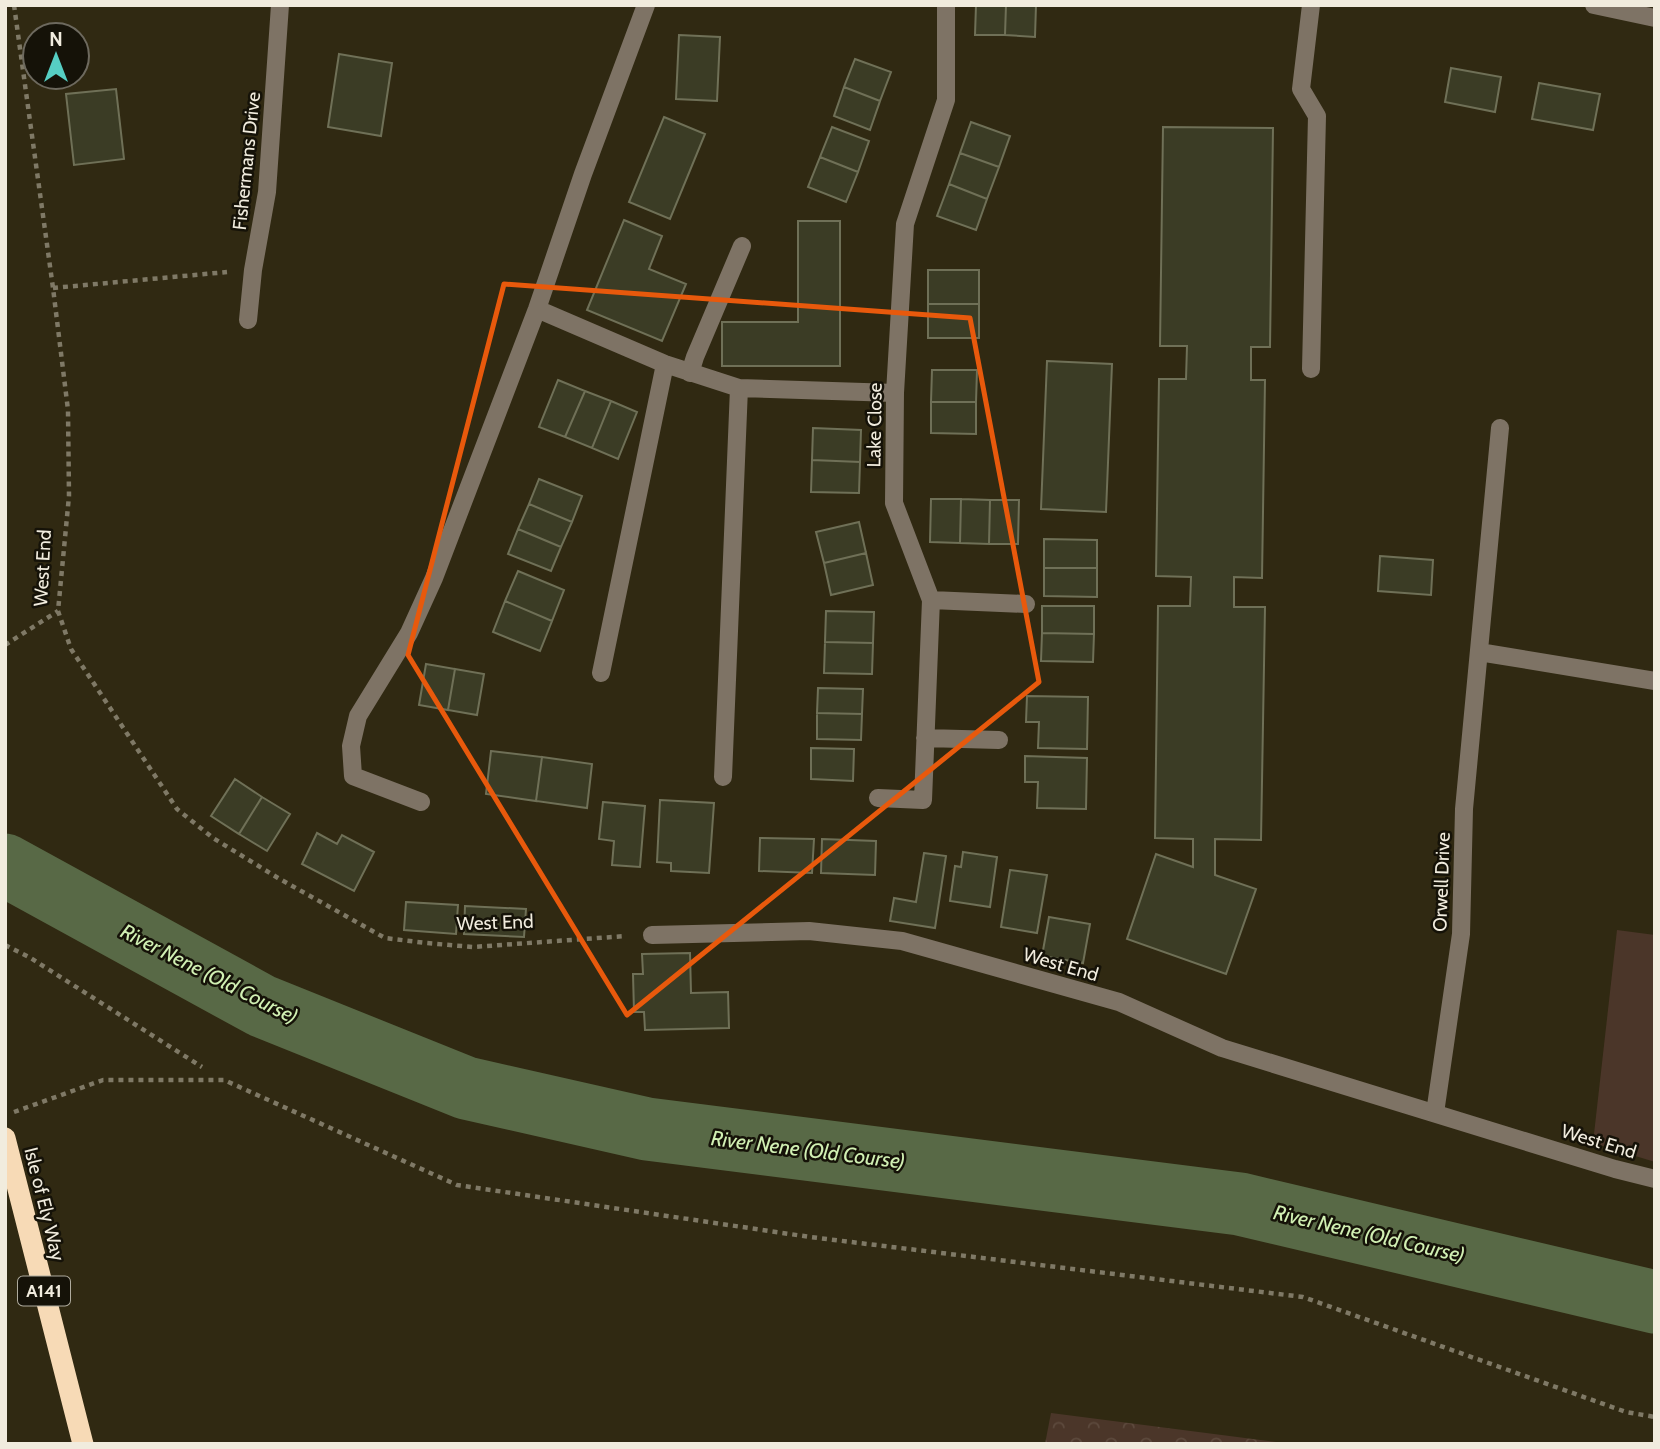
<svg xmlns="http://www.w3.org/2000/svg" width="1660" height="1449" font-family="Cabin,sans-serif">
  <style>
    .park { fill: url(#park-crowns) }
    .garden { fill: #4b3629 }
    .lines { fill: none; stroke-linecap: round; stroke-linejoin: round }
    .river { stroke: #586946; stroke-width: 63 }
    .building { fill: #3b3c25; stroke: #6f7057; stroke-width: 2 }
    .path { stroke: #7f7966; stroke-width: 4.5; stroke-dasharray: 5 5; stroke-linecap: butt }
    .minor { stroke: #7e7365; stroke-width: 18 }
    .highway { stroke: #f7dab6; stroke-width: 21 }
    .marked { fill: none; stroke: #e8590c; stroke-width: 5; stroke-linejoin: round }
    .labels { text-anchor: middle; stroke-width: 5; stroke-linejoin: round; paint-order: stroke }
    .shield { fill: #151208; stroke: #afab9e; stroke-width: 2 }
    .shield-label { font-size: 18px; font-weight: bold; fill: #f1ecde }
    .street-label { font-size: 19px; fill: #f1ecde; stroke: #151208 }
    .water-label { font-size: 21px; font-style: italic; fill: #d1f0b3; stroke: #151208 }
  </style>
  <defs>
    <pattern id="park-crowns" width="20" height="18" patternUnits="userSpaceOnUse" patternTransform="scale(1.75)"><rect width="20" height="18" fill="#4b3629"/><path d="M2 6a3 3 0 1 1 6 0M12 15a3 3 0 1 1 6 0" fill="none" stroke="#5d4a3d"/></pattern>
  </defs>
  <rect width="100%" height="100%" fill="#302912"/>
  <path class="park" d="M1051 1413 1292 1444H1045Z"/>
  <path class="garden" d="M1617 930 1655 935V1162L1593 1143Z"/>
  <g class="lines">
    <path class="river" d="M5 865 262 1006 466 1088 647 1129 1240 1204 1655 1302"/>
  </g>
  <path class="building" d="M976 5H1006L1005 35H975Z
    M1006 5H1036L1035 37 1005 35Z
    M679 35 720 37 717 101 676 99Z
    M339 54 392 63 381 136 328 127Z
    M855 59 891 72 880 101 844 87Z
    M1451 68 1501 77 1495 112 1445 102Z
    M1539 83 1600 94 1593 130 1532 119Z
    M844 87 880 101 870 130 834 116Z
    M116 89 124 159 74 165 66 94Z
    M664 117 705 134 670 219 629 202Z
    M971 122 1010 136 999 167 960 153Z
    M832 127 869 141 858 172 820 157Z
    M1163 127 1273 128 1270 347H1251V380H1265L1262 578 1234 577V607H1265L1261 840 1215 839V875L1256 889 1226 974 1127 939 1156 854 1193 867V839L1155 838 1158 606H1190L1191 577 1156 576 1159 379H1186L1187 346H1160Z
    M960 153 999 167 987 199 949 184Z
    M820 157 858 172 846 202 808 187Z
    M949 184 987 199 976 230 937 216Z
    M624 220 662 236 649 269 686 284 662 341 587 310Z
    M798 221H840V366H722V322H798Z
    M928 270H979V304H928Z
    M928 304H979V338H928Z
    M1047 361 1112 364 1106 512 1041 509Z
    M932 370H977L976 402H931Z
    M558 380 585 391 565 437 539 427Z
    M585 391 611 401 592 448 565 437Z
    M611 401 637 412 618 459 592 448Z
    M931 402H976V434L931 433Z
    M813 428 861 430 860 462 812 460Z
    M812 460 860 462 859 493 811 492Z
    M539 479 582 496 572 522 529 504Z
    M931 499H961L960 543 930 542Z
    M961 499 990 500 989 544 960 543Z
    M990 500H1019L1018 544H989Z
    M529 504 572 522 561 547 518 529Z
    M859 522 866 553 824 563 816 532Z
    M518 529 561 547 551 571 508 554Z
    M1044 539 1097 540V568H1044Z
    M866 553 873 585 831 595 824 563Z
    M1380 556 1433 560 1431 595 1378 591Z
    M1044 568H1097V597L1044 596Z
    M518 571 564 590 552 621 505 601Z
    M505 601 552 621 540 651 493 632Z
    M1042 606H1094V634L1042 633Z
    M826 611 874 612 873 643 825 642Z
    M1042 633 1094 634 1093 662 1041 661Z
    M825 642 873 643 872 674 824 673Z
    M426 664 455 669 448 710 419 705Z
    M455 669 484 674 477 715 448 710Z
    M818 688 863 689 862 714 817 713Z
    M1027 696 1088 697 1087 749 1038 748 1039 722H1026Z
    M817 713 862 714 861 740 817 739Z
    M811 748 854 749 853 781 811 779Z
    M491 751 542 757 536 801 486 794Z
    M1025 756 1087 758 1086 809 1037 808 1038 782H1025Z
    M542 757 592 764 587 808 536 801Z
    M235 779 262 797 239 834 211 816Z
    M262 797 290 814 267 851 239 834Z
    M660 800 714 803 709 873 671 871V863L657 862Z
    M603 802 645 806 640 867 612 865 614 841 599 839Z
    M317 833 337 844 342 835 374 852 354 891 302 864Z
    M760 838 814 839 812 873 759 871Z
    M822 839 876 841 875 875 821 873Z
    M963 852 997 857 990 907 950 901 955 866 961 867Z
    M924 853 946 856 935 928 890 921 894 898 916 902Z
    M1010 870 1047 875 1037 933 1001 927Z
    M406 902 458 905 456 934 404 930Z
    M465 906 526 909 524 937 464 934Z
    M1049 917 1090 924 1083 963 1042 956Z
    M690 953 691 993 728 992 729 1028 645 1030 644 1012H634L633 974H643L642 954Z"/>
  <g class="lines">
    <path class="path" d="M14 5 53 288 68 410 69 496 58 611 71 649 177 809 213 838 278 878 385 938 426 943 473 947 626 936
      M53 288 227 272
      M5 645 58 611
      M5 945 29 957 202 1067
      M14 1112 103 1080H224L457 1185 810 1237 1303 1297 1626 1412 1655 1417"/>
    <path class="minor" d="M1594 5 1655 18
      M537 309 665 364 739 388 895 393
      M248 320 253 270 267 192 280 5
      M1311 369 1317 116 1301 89 1311 5
      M690 373 695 357 742 246
      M931 600 1026 604
      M1479 652 1655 681
      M601 673 665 364
      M925 738 999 740
      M723 777 739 388
      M878 798 923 800 931 600 894 503 895 393 905 224 946 100V5
      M421 802 353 776 351 746 358 716 409 633 434 578 537 309 583 174 646 5
      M652 935 809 931 902 941 1119 1002 1222 1048 1615 1169 1655 1179
      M1435 1113 1461 934 1464 809 1500 428"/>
    <path class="highway" d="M5 1138 83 1444"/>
  </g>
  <path class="marked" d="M504 284 970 318 1039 682 627 1015 408 655Z"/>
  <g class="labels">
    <rect class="shield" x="18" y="1276.5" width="52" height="29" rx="5"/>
    <g class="shield-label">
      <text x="44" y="1297">A141</text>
    </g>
    <g class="street-label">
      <text transform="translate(246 161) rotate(-84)" y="7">Fishermans Drive</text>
      <text transform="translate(874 425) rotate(-89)" y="7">Lake Close</text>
      <text transform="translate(42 568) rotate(-87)" y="7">West End</text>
      <text transform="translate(1441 882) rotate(-88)" y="7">Orwell Drive</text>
      <text transform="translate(495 922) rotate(-2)" y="7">West End</text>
      <text transform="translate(1061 964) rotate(16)" y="7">West End</text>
      <text transform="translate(1599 1141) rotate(17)" y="7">West End</text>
      <text transform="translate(45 1204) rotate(76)" y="7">Isle of Ely Way</text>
    </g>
    <g class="water-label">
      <text transform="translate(209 974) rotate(27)" y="7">River Nene (Old Course)</text>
      <text transform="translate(808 1150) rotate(7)" y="7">River Nene (Old Course)</text>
      <text transform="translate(1369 1234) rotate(13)" y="7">River Nene (Old Course)</text>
    </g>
  </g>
  <rect width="1660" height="1449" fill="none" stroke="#f1ecde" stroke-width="14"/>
  <g transform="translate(56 56)"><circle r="33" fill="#151208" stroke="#6d695e" stroke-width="2"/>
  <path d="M0-5L12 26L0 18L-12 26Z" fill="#56cec3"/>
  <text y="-10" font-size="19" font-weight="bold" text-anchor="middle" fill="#f1ecde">N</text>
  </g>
</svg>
